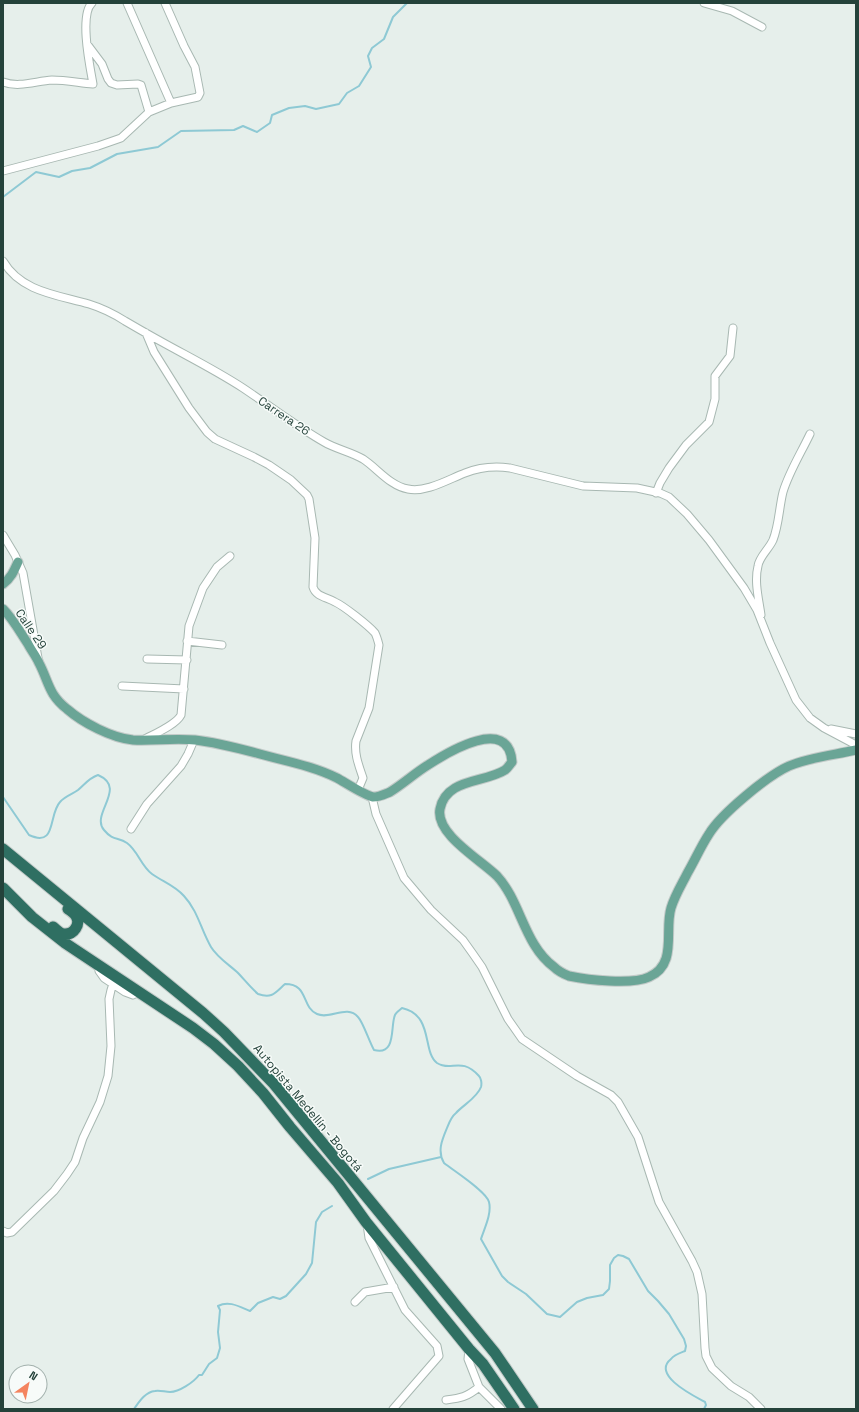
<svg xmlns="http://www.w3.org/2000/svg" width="859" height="1412" font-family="'Space Grotesk',sans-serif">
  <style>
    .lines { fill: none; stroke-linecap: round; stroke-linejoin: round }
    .stream { stroke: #8ec9d4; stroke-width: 2 }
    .minor-casing { stroke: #a8b8b2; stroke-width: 9 }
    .major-casing { stroke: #c2cac8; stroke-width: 11 }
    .highway-casing { stroke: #c2cac8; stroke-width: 13 }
    .minor { stroke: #fff; stroke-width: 7 }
    .major { stroke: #6aa596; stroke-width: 9 }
    .highway { stroke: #2f6f62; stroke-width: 11 }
    .labels { text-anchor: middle; stroke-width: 3; stroke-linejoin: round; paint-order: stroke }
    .street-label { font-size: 12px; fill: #24423a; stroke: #f7fbf9 }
  </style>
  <rect width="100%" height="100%" fill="#e6efeb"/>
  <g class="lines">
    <path class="stream" d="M3 197 36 172 59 177 72 171 90 168 117 154 158 147 181 131 234 130 243 126 257 132 270 123 272 115 289 108 305 106 316 109 339 104 347 93 359 86 371 67 368 56 372 48 384 39 393 17 407 3
      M3 797 29 835C57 848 48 815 60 802 65 796 73 794 78 790 85 784 89 778 98 775 128 788 90 814 104 830 113 841 118 837 127 843 138 851 141 866 152 874 163 882 174 885 184 896 198 911 201 930 211 947 217 957 228 964 237 972 244 979 250 987 258 994 272 999 275 993 285 984 309 984 301 1007 317 1014 330 1020 347 1004 358 1017 363 1022 369 1041 374 1050 397 1056 390 1026 395 1015 396 1012 400 1010 402 1008 434 1015 422 1052 437 1063 451 1072 461 1056 479 1076 481 1078 482 1083 481 1087 477 1098 463 1105 456 1113 451 1117 449 1123 447 1128 442 1140 437 1151 444 1163 454 1171 486 1191 489 1202 492 1214 484 1229 481 1239L502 1276 508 1282 526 1294 547 1314 560 1317 577 1302 587 1298 603 1295 609 1289 610 1281V1265L614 1258 618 1255 623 1256 629 1259 648 1291 658 1301 669 1314 684 1339 686 1346 685 1351C680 1353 674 1355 671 1359 651 1375 694 1396 705 1402L706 1405 704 1409
      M368 1179 389 1169 441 1157
      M134 1409C139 1402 145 1392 155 1391 160 1390 165 1392 170 1392 179 1392 194 1382 199 1375H202L209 1364 217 1358 220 1348 218 1332 220 1310 218 1306C229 1300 240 1307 250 1311L258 1303 273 1297 280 1299 286 1296 306 1274 312 1263 316 1222 322 1212 332 1206"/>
    <g class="minor-casing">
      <path id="minor" d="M127 3 171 103
        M704 3 732 11 762 27
        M87 44 102 64 108 79 111 83 117 85 138 84 141 85 149 112
        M3 82C19 88 36 81 52 80 66 80 80 83 93 84 90 67 79 15 92 3
        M3 171 98 146 121 138 149 112 171 103 198 97 200 93 195 67 184 46 165 3
        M3 261C21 292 58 295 89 304 102 308 114 314 125 321 137 328 149 335 162 342 189 357 217 371 243 388 270 406 296 426 324 442 336 449 351 452 363 459 377 468 390 486 408 489 426 493 449 479 465 473 480 467 495 466 510 468L583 486 637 488 660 493 669 497 687 514 709 540 744 588 757 610 770 643 796 700 810 718 824 728 856 745
        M146 333 154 352 189 408 207 432 215 439 254 457 269 465 291 480 307 495 309 499 315 538 313 587C316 597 327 597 335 602 344 606 369 626 375 633 377 637 378 641 379 645L369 708 356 741C354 754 359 766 363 778L358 790
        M656 493 660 483 669 468 686 445 709 422 715 399V376L730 356 733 328
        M3 535 15 555 23 573 38 658
        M761 615C759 600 754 582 758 566 759 557 769 549 773 540 779 525 779 508 783 492 789 472 801 453 810 434
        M187 641 222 645
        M147 659 187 660
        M122 686 184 689
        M831 729 856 734
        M143 740C154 734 176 725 181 715L189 626 203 588 217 567 230 556
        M372 797 376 814 404 878 431 910 463 940 473 954 482 967 508 1019 522 1039 577 1076 611 1095 618 1102 638 1137 659 1202 692 1261 697 1272 702 1294 705 1348 706 1356 712 1368 731 1386 749 1397 761 1409
        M131 829 147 804 181 766 188 754 194 740
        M99 966V971L104 978 125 992 133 995 138 992
        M367 1224 369 1238 405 1310 437 1346 439 1356 393 1409
        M3 1231 7 1233 12 1232 54 1191 67 1174 75 1162 83 1138 100 1102 108 1076 111 1046 109 999 111 990 113 984
        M355 1302 365 1292 394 1287
        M469 1349 468 1359 479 1387 501 1409
        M446 1400C461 1398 467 1397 479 1387"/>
    </g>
    <g class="major-casing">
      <path id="major" d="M3 584C11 578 14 571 18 562
        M3 609C13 619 20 632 28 644 31 650 36 656 39 663 49 682 48 694 67 709 83 723 112 738 133 740 154 741 174 738 195 740 223 743 251 752 279 759 299 764 319 769 337 778 346 783 364 795 373 797 379 797 385 794 390 792 403 784 415 773 428 765 448 752 509 715 512 762 510 764 508 768 505 770 485 783 446 778 440 809 435 834 481 860 497 876 521 902 524 945 554 967 558 971 564 974 569 976 588 980 632 985 649 977 678 964 664 931 671 908 675 895 682 884 688 872 695 860 701 846 709 834 721 814 767 776 789 766 810 757 834 755 856 750"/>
    </g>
    <g class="highway-casing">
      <path id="highway" d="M3 849 203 1013 224 1032 274 1084 495 1353 533 1409
        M3 888 32 917 65 943 193 1028 214 1044 238 1066 263 1093 290 1127 338 1183 366 1222 469 1349 483 1364 514 1409
        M53 927C57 930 60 934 64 934 74 935 81 924 76 916 74 913 71 911 68 909"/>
    </g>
    <use href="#minor" class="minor"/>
    <use href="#major" class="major"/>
    <use href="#highway" class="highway"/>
  </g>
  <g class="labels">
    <g class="street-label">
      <text transform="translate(284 416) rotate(34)" y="4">Carrera 26</text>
      <text transform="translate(31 629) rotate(56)" y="4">Calle 29</text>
      <text transform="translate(308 1108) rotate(50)" y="4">Autopista Medellín - Bogotá</text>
    </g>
  </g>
  <rect width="859" height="1412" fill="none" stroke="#24423a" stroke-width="8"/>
  <g transform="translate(28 1384) rotate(33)"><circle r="19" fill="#f7fbf9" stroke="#a3b1ad"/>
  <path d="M0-3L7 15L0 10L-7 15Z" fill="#f4845f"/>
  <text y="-6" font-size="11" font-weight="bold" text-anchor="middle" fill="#24423a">N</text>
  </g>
</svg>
